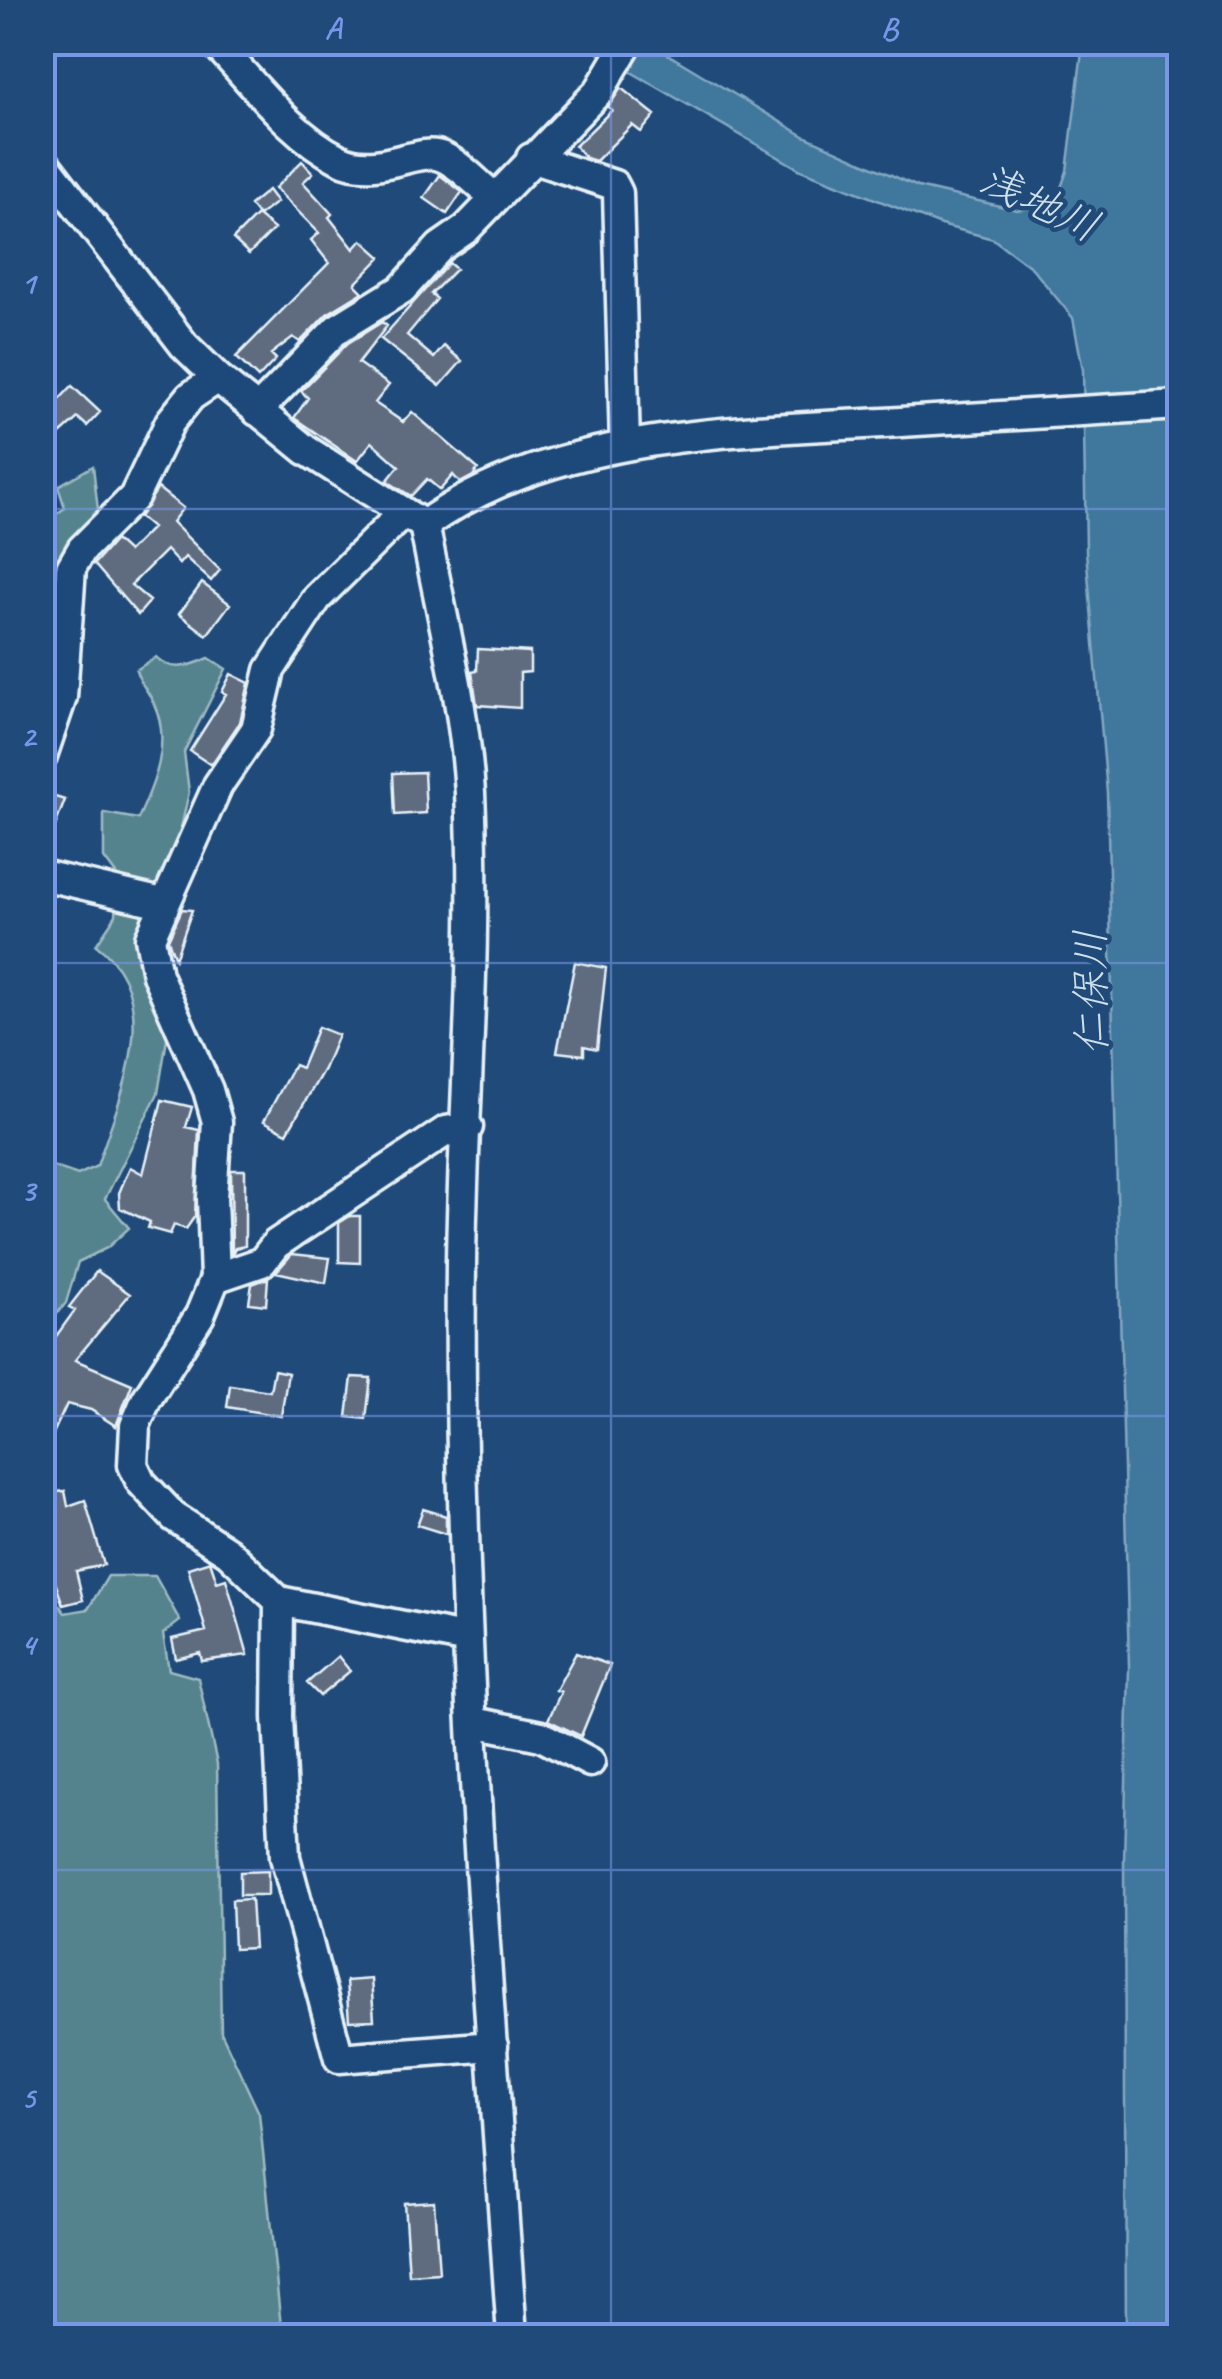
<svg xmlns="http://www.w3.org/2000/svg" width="1222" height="2379" font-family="Caveat,'Klee One',sans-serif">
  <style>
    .green { fill: #55838d; stroke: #9ebac2; stroke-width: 2.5 }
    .water { fill: #40779d; stroke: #83a8c1; stroke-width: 2.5 }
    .building { fill: #5f6c7f; stroke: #e8f1f8; stroke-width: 2.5 }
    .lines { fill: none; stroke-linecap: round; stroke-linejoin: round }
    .minor-casing { stroke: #e8f1f8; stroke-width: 35 }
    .minor { stroke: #1f4a7a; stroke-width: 28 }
    .grid { fill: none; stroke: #7897e6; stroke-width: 2.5; stroke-opacity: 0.55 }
    .labels { text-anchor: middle; stroke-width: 9; stroke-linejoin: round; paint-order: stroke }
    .water-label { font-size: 42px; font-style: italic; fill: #cfdfea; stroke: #1f4a7a }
    .neatline { fill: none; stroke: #7897e6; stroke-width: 4 }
    .grid-label { font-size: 32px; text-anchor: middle; font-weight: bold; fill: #7897e6 }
  </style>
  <rect width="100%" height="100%" fill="#1f4a7a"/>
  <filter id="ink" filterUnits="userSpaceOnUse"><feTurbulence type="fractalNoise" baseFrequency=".01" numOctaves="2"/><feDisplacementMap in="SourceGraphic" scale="20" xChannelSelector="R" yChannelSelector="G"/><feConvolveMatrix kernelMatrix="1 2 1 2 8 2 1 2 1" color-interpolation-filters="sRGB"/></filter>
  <g filter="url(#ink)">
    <path class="green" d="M93 466 98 510 58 562 43 571V523L65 508 58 486Z
      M156 657C171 673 191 666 209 658L226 669 184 752 189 792 175 855 140 935 141 962 168 1033 158 1093 105 1199 129 1228 107 1248 78 1262 66 1303 43 1331V1163L78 1175 97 1166C120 1097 167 998 96 945L116 915 118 877 104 858V813L138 819C154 784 172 743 154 704 149 691 140 685 136 670Z
      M108 1576H155L180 1621 163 1634 169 1670 198 1678 217 1764 221 2032 259 2113 282 2336H43V1585L65 1613 88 1609Z"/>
    <path class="water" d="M581 43H649L804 136 918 187 1017 210 1046 205 1058 196 1067 171 1083 43H1179V2336H1126L1124 1861 1129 1667 1107 793 1086 551 1083 370 1073 318 1032 268 993 239 941 225 801 170Z"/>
    <path class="building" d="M621 88 655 115 641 132 632 125 596 161 586 158 575 146 612 110 608 107Z
      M302 161 313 173 303 182 332 214 329 217 354 249 362 240 381 257 355 284 363 292 327 314 300 342 293 337 271 354 276 359 258 378 236 357 329 263 311 240 319 233 275 188Z
      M440 175 462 192 447 214 424 198Z
      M268 190 277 202 259 216 250 205Z
      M257 215 274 229 249 254 233 239Z
      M449 263 456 269 431 294 437 299 407 335 434 358 444 346 462 361 440 386 381 339Z
      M382 322 387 326 358 363 389 385 375 403 403 422 412 412 478 469 473 476 460 483 453 475 440 490 427 479 411 496 387 481 399 466 372 442 357 461 294 418 308 398 301 391 348 343Z
      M72 386 100 412 87 426 78 418 42 450V406L52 398 56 403Z
      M158 488 183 508 172 522 220 570 211 581 185 557 179 564 166 550 131 585 150 601 138 615 94 564 115 540 128 552 152 528 139 517Z
      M202 583 230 604 207 635 179 614Z
      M478 649 530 652V672L520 673V708L477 705 472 672 477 671Z
      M231 674 249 683 240 722 211 765 190 751 226 694 222 692Z
      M424 772 426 813 395 815 393 773Z
      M42 793 65 800 43 858H42Z
      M182 909 192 910 175 959 168 940Z
      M575 962 606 968 597 1049 584 1046V1055L557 1052Z
      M318 1027 338 1035 324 1069 287 1133 264 1121 294 1065 301 1068Z
      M162 1100 192 1107 186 1127 199 1130 195 1216 186 1229 174 1225 170 1234 148 1228 150 1222 120 1208 119 1193 130 1167 143 1174Z
      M231 1170H245V1246L235 1248 232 1254Z
      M350 1216H360V1263L339 1262V1223Z
      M292 1254 330 1258 326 1283 276 1272Z
      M97 1271 130 1294 75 1360 132 1384 116 1426 91 1410 67 1404 42 1457V1375L54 1339 75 1310 69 1307Z
      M268 1278 266 1305 249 1303 252 1284Z
      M274 1370 288 1373 281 1416 227 1407 230 1385 270 1391Z
      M352 1377 371 1378 366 1419 347 1417Z
      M65 1491 68 1506 85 1500 104 1565 76 1571 83 1600 63 1605 42 1545 43 1494Z
      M423 1509 446 1516V1534L417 1525Z
      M210 1561 217 1582 226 1579 248 1655 202 1661 200 1653 176 1659 172 1639 206 1631 188 1568Z
      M576 1653 610 1665 581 1736 548 1720 561 1692 556 1690Z
      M338 1656 350 1671 320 1696 307 1683Z
      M268 1871V1895H240V1872Z
      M251 1899 254 1948 234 1949 232 1900Z
      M371 1979 374 2020 349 2021 346 1981Z
      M434 2201 439 2273 409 2275 404 2203Z"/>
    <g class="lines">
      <g class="minor-casing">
        <path id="minor" d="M214 42C252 81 290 135 339 159 380 179 418 144 445 158 462 166 478 185 494 197
          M531 158 614 185 618 193 625 445
          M42 160 184 345 218 378 306 450 424 525 428 544C444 626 465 710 470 793 478 950 463 1106 461 1263 457 1621 488 1980 512 2336
          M257 411 337 329 402 289 440 247 466 229 599 91 628 42
          M403 513 317 598 270 670 256 729 218 785 150 938 157 975 208 1090 217 1122 212 1198 215 1278 200 1315 146 1400 135 1426 133 1465 141 1482 174 1517 228 1552 279 1601 468 1639
          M424 525C550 433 734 431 884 423 982 417 1081 411 1180 405
          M42 756 62 697 71 568 82 549 134 497 170 422 191 396 218 378
          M42 875 162 903
          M215 1278 262 1262 276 1244 446 1131 468 1127
          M279 1601 278 1717 285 1857 339 2058 493 2046
          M474 1722 541 1736 590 1762"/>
      </g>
      <use href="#minor" class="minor"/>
    </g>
  </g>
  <path class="grid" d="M611 42V2336M42 509H1180M42 963H1180M42 1416H1180M42 1870H1180"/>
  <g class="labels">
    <g class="water-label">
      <text transform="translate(1040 202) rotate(25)" y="15">浅地川</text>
      <text transform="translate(1090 992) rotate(-91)" y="15">仁保川</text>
    </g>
  </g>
  <rect width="1222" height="2379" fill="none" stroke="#1f4a7a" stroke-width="110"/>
  <rect x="55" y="55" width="1112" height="2269" class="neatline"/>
  <g class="grid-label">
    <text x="333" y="39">A</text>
    <text x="889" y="39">B</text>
    <text x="28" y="293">1</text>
    <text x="28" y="747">2</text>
    <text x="28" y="1201">3</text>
    <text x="28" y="1655">4</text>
    <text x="28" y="2108">5</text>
  </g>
</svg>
